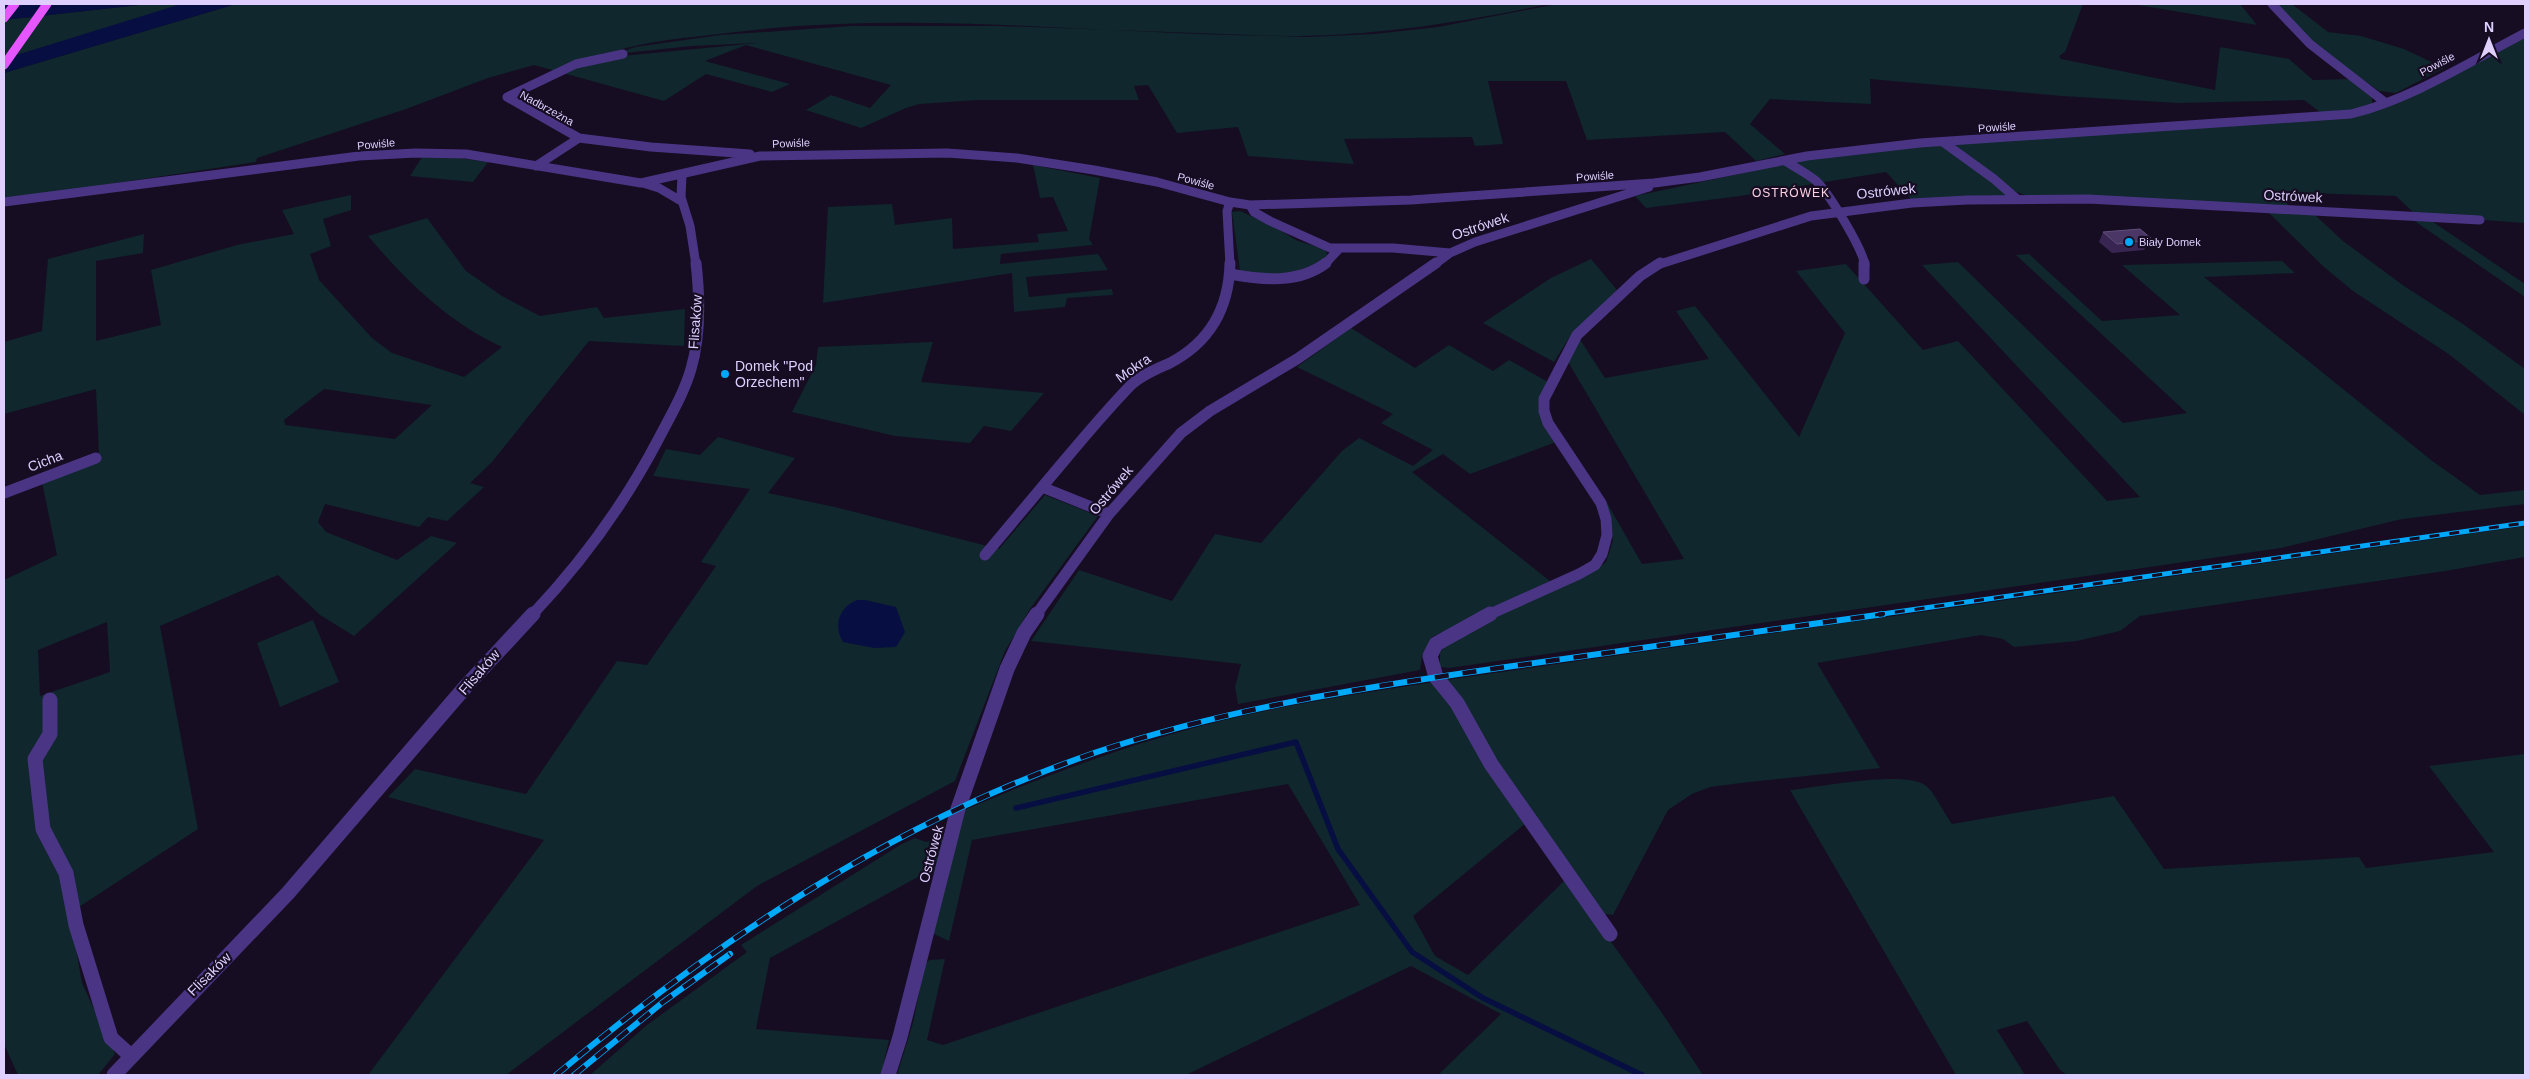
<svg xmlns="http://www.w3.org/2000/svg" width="2529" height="1079" font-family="Arial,sans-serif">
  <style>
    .green { fill: #0f272d; fill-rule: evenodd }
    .water { fill: #070f42 }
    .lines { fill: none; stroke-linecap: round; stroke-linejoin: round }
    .stream { stroke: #070f42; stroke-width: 5.5 }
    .street-far2 { stroke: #4a3584; stroke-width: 9 }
    .street-far1 { stroke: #4a3584; stroke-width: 11 }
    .street { stroke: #4a3584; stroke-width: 15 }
    .primary { stroke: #e656ff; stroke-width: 9 }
    .rail-far1-casing { stroke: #00a8fa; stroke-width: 5 }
    .rail-casing { stroke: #00a8fa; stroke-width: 6 }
    .rail-far1 { stroke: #160d23; stroke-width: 3; stroke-dasharray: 10; stroke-linecap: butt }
    .rail { stroke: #160d23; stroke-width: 4.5; stroke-dasharray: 14; stroke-linecap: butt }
    .wall { fill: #382552 }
    .building { fill: #4a3765; stroke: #614f7d }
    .poi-dot { fill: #00a8fa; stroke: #160d23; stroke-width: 2 }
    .labels { text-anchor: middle; stroke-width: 4.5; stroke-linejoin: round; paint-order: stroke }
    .far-street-label { font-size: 11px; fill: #dfcfff; stroke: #160d23 }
    .far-poi-label { font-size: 11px; fill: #dfcfff; stroke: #160d23; text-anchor: start }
    .far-neighbourhood-label { font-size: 12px; letter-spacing: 1px; fill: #ffd1e4; stroke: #160d23 }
    .street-label { font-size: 14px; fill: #dfcfff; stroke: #160d23 }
    .poi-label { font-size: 14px; fill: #dfcfff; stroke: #160d23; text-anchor: start }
  </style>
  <rect width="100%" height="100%" fill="#160d23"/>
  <path class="green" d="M148 4 181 5 4 59V20Z
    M236 4H1549C1462 22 1376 36 1286 36 1099 35 914 9 727 33 688 38 648 40 610 53L611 57 758 43 691 46 616 54 635 47 720 35 852 26H999L1307 37 1374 34 1438 27 1557 4H2083L2065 52 2059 56 2061 59 2215 90 2220 47 2289 59 2313 80 2352 79 2372 96V104L2353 111 2320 112 2304 100 2178 103 2062 96 1870 79 1871 104 1770 99 1750 124 1785 154 1756 161 1725 132 1587 140 1566 81H1488L1503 144 1475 146 1472 137 1344 139 1354 164 1248 156 1238 127 1177 133 1148 85 1134 86 1139 100H978L919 104 906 108 861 128 806 110 831 95 870 108 891 85 746 45 705 61 790 84 772 92 706 74 664 101 534 65 488 78 406 109 257 158 256 162 4 200V73Z
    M2132 4H2240L2257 25Z
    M2277 4H2292L2328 32 2361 36 2404 49 2444 68 2396 93 2379 91 2316 47Z
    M2525 37V223L2416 215 2396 196 2277 192 2291 208 2030 197 2014 191 1953 144 2362 115Z
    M1942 145 2007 193V197L1913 201 1886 172 1740 196 1646 208 1635 196 1814 158Z
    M422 157H452L488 162 473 182 410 176Z
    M1033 165 1100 178 1089 239 1093 245 1001 254 1000 264 1098 254 1108 270 1026 277 1029 297 1112 289 1113 295 1067 298 1065 307 1014 312 1012 273 823 303 828 207 892 204 895 225 952 218 953 249 1039 242 1037 234 1068 231 1053 197 1040 198Z
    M351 195V210L323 219 331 246 310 254 319 280 372 338 392 353 464 377 502 347C448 322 406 281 368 236L427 218 466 271 502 296 540 316 597 307 604 318 685 309 684 346 589 341 492 462 470 483 484 487 447 521 428 517 419 527 325 504 318 522 326 532 397 560 431 536 457 543 354 636 320 615 278 575 160 626 198 829 82 905 69 911 82 983 115 1054 98 1075H18L4 1044V580L57 555 42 482 99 454 96 389 4 414V342L42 331 48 259 144 234 143 253 96 261V341L161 325 151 270 237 245 294 234 282 210ZM324 389 431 405H432L395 439 285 425 284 420ZM107 622 110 672 40 696 38 650Z
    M1240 211 1269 224 1298 241 1324 249 1327 253 1326 260 1285 276 1240 271 1232 212Z
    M2267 211 2314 214 2343 241 2404 286 2463 324 2525 369V415L2450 355 2353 291 2324 267Z
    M2413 220H2430L2525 284V297Z
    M2029 254 2102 321 2180 315 2122 265 2282 261 2295 273 2204 277 2431 460 2480 495 2525 490V504L2402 519 2281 548 1449 668 1440 667V653L1446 643 1517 606 1587 575 1606 562 1613 541 1606 501 1642 564 1684 559 1567 360 1579 338 1605 378 1709 359 1676 311 1695 306 1799 437 1845 333 1796 271 1846 264 1923 350 1958 341 2107 501 2140 497 1922 265 1958 262 2123 423 2187 413 2016 255Z
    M1591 259 1617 290 1569 338 1554 362 1483 323 1551 278Z
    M1351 328 1415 368 1449 345 1493 371 1509 360 1548 382C1531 412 1539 415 1556 442L1470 474 1443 454 1412 472 1550 581 1432 637 1422 656 1420 670 1238 704 1235 687 1241 664 1031 641 1079 570 1172 601 1215 534 1261 543 1342 451 1359 438 1413 466 1433 450 1381 423 1393 414 1297 367Z
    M933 342 921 382 1044 393 1011 431 984 426 970 443 895 436 792 412 816 365 818 347Z
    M718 437 795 458 768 493 835 507 999 549 1045 495 1098 516 1030 609 1005 651 955 781 757 886 506 1075H368L544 840 388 797 415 769 526 794 617 661 647 665 716 566 701 562 750 489 653 476 666 449 700 455Z
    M2525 526V557L2445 571 2140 616 2120 631 2077 641 2014 647 2003 639 1981 635 1817 663 1880 768 1741 783 1710 787 1692 794 1668 810 1613 915 1605 914 1546 838 1446 680Z
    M313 620 339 682 280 707 257 643Z
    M1435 682 1526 823 1413 916 1435 956 1468 975 1566 879 1662 1013 1703 1075H1438L1501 1014 1411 966 1186 1075H897L913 1023 925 963 930 960 945 959 927 1040 943 1045 1360 905 1288 784 972 840 949 941 934 934 933 928 962 811C1039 778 1116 749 1197 727 1275 706 1355 694 1435 682Z
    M2525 754V1075H2067L2060 1070 2027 1021 1997 1030 2025 1075H1956L1790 790C1819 787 1903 770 1925 785 1934 791 1945 815 1952 824L2114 796 2164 869 2359 857 2366 868 2494 852 2429 766Z
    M945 836 935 873 927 872 770 958 756 1029 889 1040 881 1075H590L647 1025 747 952 741 945 900 845 915 838 926 842Z"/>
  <path class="water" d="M4 4H148L4 20Z
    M181 4H236L4 73V59Z
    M857 600H865L896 607 905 632 896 647 874 648 843 642C833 626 839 607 857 600Z"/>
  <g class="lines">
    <path class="stream" d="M1016 808 1296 742 1338 849 1412 952 1483 998 1642 1075"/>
    <path class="street-far2" d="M2272 4 2310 44 2386 103
      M623 54 576 64 507 97 579 138 651 147 750 154
      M1943 142 1994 179 2017 199
      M1785 161C1795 167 1806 173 1815 180 1828 191 1862 248 1865 265
      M536 166 579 138
      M682 175 681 197 690 226 696 265
      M643 183 659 188 681 201
      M4 202 359 156 416 153 466 154 641 183 760 156 947 153 1017 158 1094 170 1157 182 1230 202 1250 205 1411 200 1654 183 1700 177 1807 156 1920 143 2351 114C2412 99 2469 62 2525 33
      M1230 202 1227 211 1230 265
      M1250 205 1254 212 1270 221 1330 248H1393L1450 253
      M1324 265 1339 249
      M1434 265 1450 253 1475 242 1649 187
      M1657 265 1811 216 1912 203 1967 200 2088 199 2480 220"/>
    <path class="street-far1" d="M1230 274C1263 280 1298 284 1326 263
      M1864 279V263
      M4 493 96 458
      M1109 514 1042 487C1071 453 1099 418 1130 386 1141 375 1157 369 1170 363 1210 342 1229 309 1230 263
      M985 555 1042 487
      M532 615C584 560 624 505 659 438 671 415 684 393 691 369 701 335 700 298 696 263
      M1036 615 1109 514 1181 433 1210 411 1297 359 1436 263
      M1488 615 1579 574 1595 565 1602 554 1607 535 1606 519 1601 503 1548 423 1544 411V399L1577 335 1640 276 1660 263"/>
    <path class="street" d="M1490 614 1436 644 1430 656 1436 677 1457 703 1491 764 1610 934
      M50 700V734L35 759 43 829 66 873 76 925 111 1038 131 1056
      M114 1075 288 893 467 685 533 614
      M888 1075 900 1037 958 809 1007 669 1024 633 1037 614"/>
    <path class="primary" d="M4 18 15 4
      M4 65 47 4"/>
    <g class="rail-far1-casing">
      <path id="rail-far1" d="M1875 615 2525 523"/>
    </g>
    <g class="rail-casing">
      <path id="rail" d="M556 1075C718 939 896 821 1097 752 1231 707 1373 686 1513 666 1637 649 1760 631 1884 614
        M574 1075 663 1002 730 954"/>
    </g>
    <use href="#rail-far1" class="rail-far1"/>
    <use href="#rail" class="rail"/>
  </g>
  <path class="wall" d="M2103 232 2152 239 2147 248H2145L2144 250 2112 253 2099 242Z"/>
  <path class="building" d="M2140 229 2152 239H2147L2149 240 2117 244 2103 232Z"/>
  <g class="poi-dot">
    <circle cx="2129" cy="242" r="5"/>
    <circle cx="725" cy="374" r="5"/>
  </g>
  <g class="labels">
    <g class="far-street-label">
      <text transform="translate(2437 64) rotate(-28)" y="4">Powiśle</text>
      <text transform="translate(547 108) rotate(29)" y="4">Nadbrzeżna</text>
      <text transform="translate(1997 127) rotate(-4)" y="4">Powiśle</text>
      <text transform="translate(791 143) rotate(-2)" y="4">Powiśle</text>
      <text transform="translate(376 144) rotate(-5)" y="4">Powiśle</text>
      <text transform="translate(1595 176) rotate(-4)" y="4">Powiśle</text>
      <text transform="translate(1196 181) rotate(15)" y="4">Powiśle</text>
    </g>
    <g class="far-poi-label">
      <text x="2139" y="246">Biały Domek</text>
    </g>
    <g class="far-neighbourhood-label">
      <text x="1791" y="197">OSTRÓWEK</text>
    </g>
    <g class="street-label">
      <text transform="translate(1886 191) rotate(-6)" y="5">Ostrówek</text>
      <text transform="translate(2293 196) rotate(3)" y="5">Ostrówek</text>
      <text transform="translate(1480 226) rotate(-19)" y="5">Ostrówek</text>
      <text transform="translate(695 322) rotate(-86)" y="5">Flisaków</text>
      <text transform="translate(1133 368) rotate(-35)" y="5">Mokra</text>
      <text transform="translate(45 461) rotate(-21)" y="5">Cicha</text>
      <text transform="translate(1111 490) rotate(-50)" y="5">Ostrówek</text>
      <text transform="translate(479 672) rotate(-49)" y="5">Flisaków</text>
      <text transform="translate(931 854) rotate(-75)" y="5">Ostrówek</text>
      <text transform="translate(209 974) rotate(-45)" y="5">Flisaków</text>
    </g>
    <g class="poi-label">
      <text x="735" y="371">Domek "Pod<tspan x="735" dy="16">Orzechem"</tspan></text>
    </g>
  </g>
  <rect width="2529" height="1079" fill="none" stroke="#dfcfff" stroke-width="10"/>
  <g transform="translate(2489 40)" stroke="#160d23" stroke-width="4" paint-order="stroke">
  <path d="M0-4L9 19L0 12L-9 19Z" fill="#dfcfff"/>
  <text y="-8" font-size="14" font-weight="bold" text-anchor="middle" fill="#dfcfff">N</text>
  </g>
</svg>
